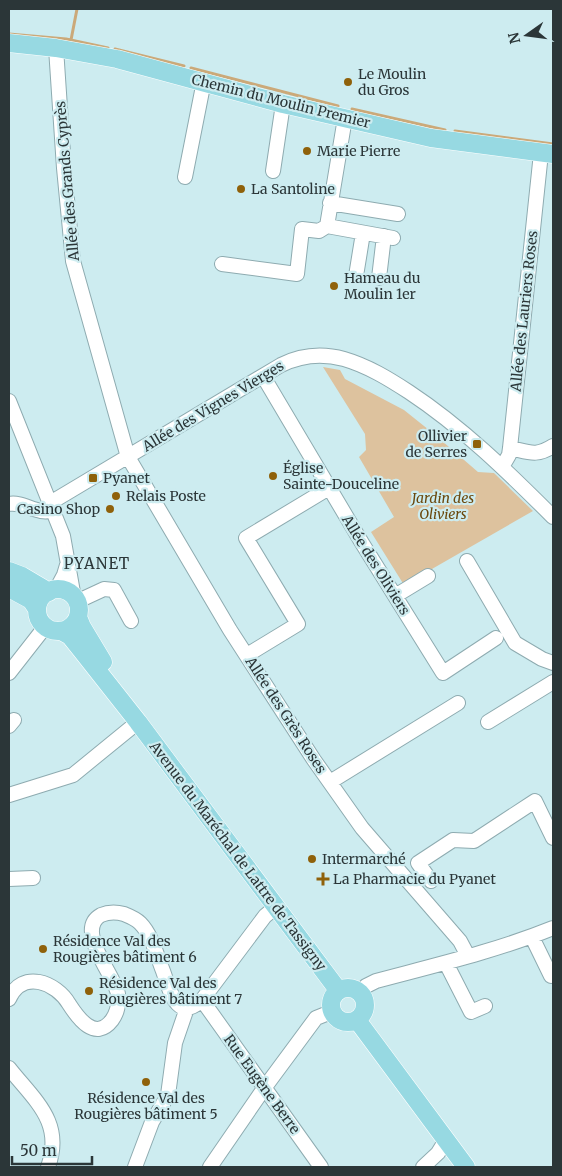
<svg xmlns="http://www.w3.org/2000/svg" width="562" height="1176" font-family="Merriweather,serif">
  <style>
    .green { fill: #ddc29e }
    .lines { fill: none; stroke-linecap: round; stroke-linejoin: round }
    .stream { stroke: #cba979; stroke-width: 3 }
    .minor-casing { stroke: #8eabb0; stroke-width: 16 }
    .major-casing { stroke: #fff; stroke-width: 19 }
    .minor { stroke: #fff; stroke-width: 14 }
    .major { stroke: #97d9e2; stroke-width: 18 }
    .poi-dot { fill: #8f610a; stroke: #cdecf0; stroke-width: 2 }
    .labels { text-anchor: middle; stroke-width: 4.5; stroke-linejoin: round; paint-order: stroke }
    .poi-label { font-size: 14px; fill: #2b3638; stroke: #cdecf0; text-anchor: start }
    .street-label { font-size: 14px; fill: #2b3638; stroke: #cdecf0 }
    .park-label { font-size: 14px; font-style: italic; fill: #6a480d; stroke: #cdecf0 }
    .neighbourhood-label { font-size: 15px; letter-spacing: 1px; fill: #2b3638; stroke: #cdecf0 }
  </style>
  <rect width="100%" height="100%" fill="#cdecf0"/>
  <path class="green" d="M323 367 340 370 345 379 404 410 434 434 478 472 494 473 533 511 404 585 371 532 394 517 359 457 366 450 365 434Z"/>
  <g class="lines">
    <path class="stream" d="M9 34 66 39 108 48
      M71 40 77 9
      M115 49 184 66
      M191 68 338 106
      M352 109 445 130
      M455 131 553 144"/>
    <g class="minor-casing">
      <path id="minor" d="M56 48 64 168 73 261 128 457 230 630 314 760 362 828 460 941 468 956
        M273 171 283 104
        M185 177 204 81
        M330 203 398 214
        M327 226 393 238
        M222 264 297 274 302 229 319 231 327 226 345 118
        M356 276 363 233
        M379 278 384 236
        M263 376 362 543 443 673 496 638
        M9 401 63 536 74 598
        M510 448C529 452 536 457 553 446
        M502 467 509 455 510 448 541 153
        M50 503 281 365C301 355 322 353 344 359 368 366 389 379 409 392 462 427 508 472 553 517
        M9 504C24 501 38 516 53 510
        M467 561 515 643 542 659 553 663
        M56 590 64 575 67 565
        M395 596 428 576
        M76 602 104 589 114 590 131 621
        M247 655 298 624 246 538 329 488
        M9 673 45 627
        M488 722 553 682
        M9 726 14 720
        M330 782 458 703
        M9 795 73 775 138 722
        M9 879 33 878
        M431 881 418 863 453 840 474 841 535 801 553 838
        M532 937 551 976 553 975
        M446 963 471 1012 485 1006
        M360 993 366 986 376 981C436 965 496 951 553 928
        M9 999C22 969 56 982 69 1004 78 1018 95 1042 112 1020 117 1013 119 1003 118 994 115 976 74 930 101 915 108 912 117 912 124 914 129 916 136 919 140 923 152 935 157 956 163 971 170 990 176 1023 202 1000L265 916 277 906
        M202 1000 321 1167
        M9 1068C35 1101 64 1122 48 1167
        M135 1167 152 1122 168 1095 175 1043 187 1008
        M210 1167 265 1087 316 1018 331 1012
        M423 1167 438 1153 446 1140"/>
    </g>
    <g class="major-casing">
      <path id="major" d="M9 43 56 48 117 59 283 104 431 138 553 154
        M9 571 22 576 49 592
        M9 588 31 600 37 609
        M37 610a21 21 0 1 1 42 0a21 21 0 1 1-42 0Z
        M78 617 82 627 103 662
        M61 631 70 636 82 651 138 722 338 990
        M331 1005a17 17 0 1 1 34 0a17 17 0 1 1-34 0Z
        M357 1020 466 1167"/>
    </g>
    <use href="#minor" class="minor"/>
    <use href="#major" class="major"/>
  </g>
  <g class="poi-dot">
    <circle cx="348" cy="82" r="5"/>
    <circle cx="307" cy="151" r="5"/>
    <circle cx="241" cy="189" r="5"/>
    <circle cx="334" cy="286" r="5"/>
    <rect x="472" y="439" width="10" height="10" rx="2.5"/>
    <circle cx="273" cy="476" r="5"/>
    <rect x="88" y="473" width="10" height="10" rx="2.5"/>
    <circle cx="116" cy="496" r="5"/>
    <circle cx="110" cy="509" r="5"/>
    <circle cx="312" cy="859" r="5"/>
    <path d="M320.5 871.5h5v5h5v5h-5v5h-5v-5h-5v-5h5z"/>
    <circle cx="43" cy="949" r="5"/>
    <circle cx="89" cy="991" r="5"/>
    <circle cx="146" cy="1082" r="5"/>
  </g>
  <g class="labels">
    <g class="poi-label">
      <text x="358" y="79">Le Moulin<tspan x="358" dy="16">du Gros</tspan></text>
      <text x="317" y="156">Marie Pierre</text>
      <text x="251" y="194">La Santoline</text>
      <text x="344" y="283">Hameau du<tspan x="344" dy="16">Moulin 1er</tspan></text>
      <text x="467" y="441" text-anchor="end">Ollivier<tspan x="467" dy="16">de Serres</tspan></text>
      <text x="283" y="473">Église<tspan x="283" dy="16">Sainte-Douceline</tspan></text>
      <text x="103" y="483">Pyanet</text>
      <text x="126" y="501">Relais Poste</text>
      <text x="100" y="514" text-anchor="end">Casino Shop</text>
      <text x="322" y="864">Intermarché</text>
      <text x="333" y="884">La Pharmacie du Pyanet</text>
      <text x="53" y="946">Résidence Val des<tspan x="53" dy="16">Rougières bâtiment 6</tspan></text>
      <text x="99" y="988">Résidence Val des<tspan x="99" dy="16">Rougières bâtiment 7</tspan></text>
      <text x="146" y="1103" text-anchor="middle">Résidence Val des<tspan x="146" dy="16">Rougières bâtiment 5</tspan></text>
    </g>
    <g class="street-label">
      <text transform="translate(281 101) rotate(14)" y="5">Chemin du Moulin Premier</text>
      <text transform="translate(67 181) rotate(-95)" y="5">Allée des Grands Cyprès</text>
      <text transform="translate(524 311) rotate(-84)" y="5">Allée des Lauriers Roses</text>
      <text transform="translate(213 406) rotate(-31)" y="5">Allée des Vignes Vierges</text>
      <text transform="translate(376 565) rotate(58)" y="5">Allée des Oliviers</text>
      <text transform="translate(286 715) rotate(57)" y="5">Allée des Grès Roses</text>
      <text transform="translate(238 856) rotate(53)" y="5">Avenue du Maréchal de Lattre de Tassigny</text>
      <text transform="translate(262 1084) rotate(54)" y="5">Rue Eugène Berre</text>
    </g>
    <g class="park-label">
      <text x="443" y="503">Jardin des<tspan x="443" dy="16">Oliviers</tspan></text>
    </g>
    <g class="neighbourhood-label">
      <text x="97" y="569">PYANET</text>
    </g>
  </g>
  <rect width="562" height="1176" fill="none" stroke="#2b3638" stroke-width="20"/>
  <g transform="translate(527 35) rotate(256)" stroke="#cdecf0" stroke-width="4" paint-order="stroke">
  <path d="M0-4L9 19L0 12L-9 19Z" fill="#2b3638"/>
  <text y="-8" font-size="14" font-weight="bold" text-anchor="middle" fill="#2b3638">N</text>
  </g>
  <path d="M12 1156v8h80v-8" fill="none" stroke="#2b3638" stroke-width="2.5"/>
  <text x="20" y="1156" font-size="15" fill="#2b3638" stroke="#cdecf0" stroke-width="4" paint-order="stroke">50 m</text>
</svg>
